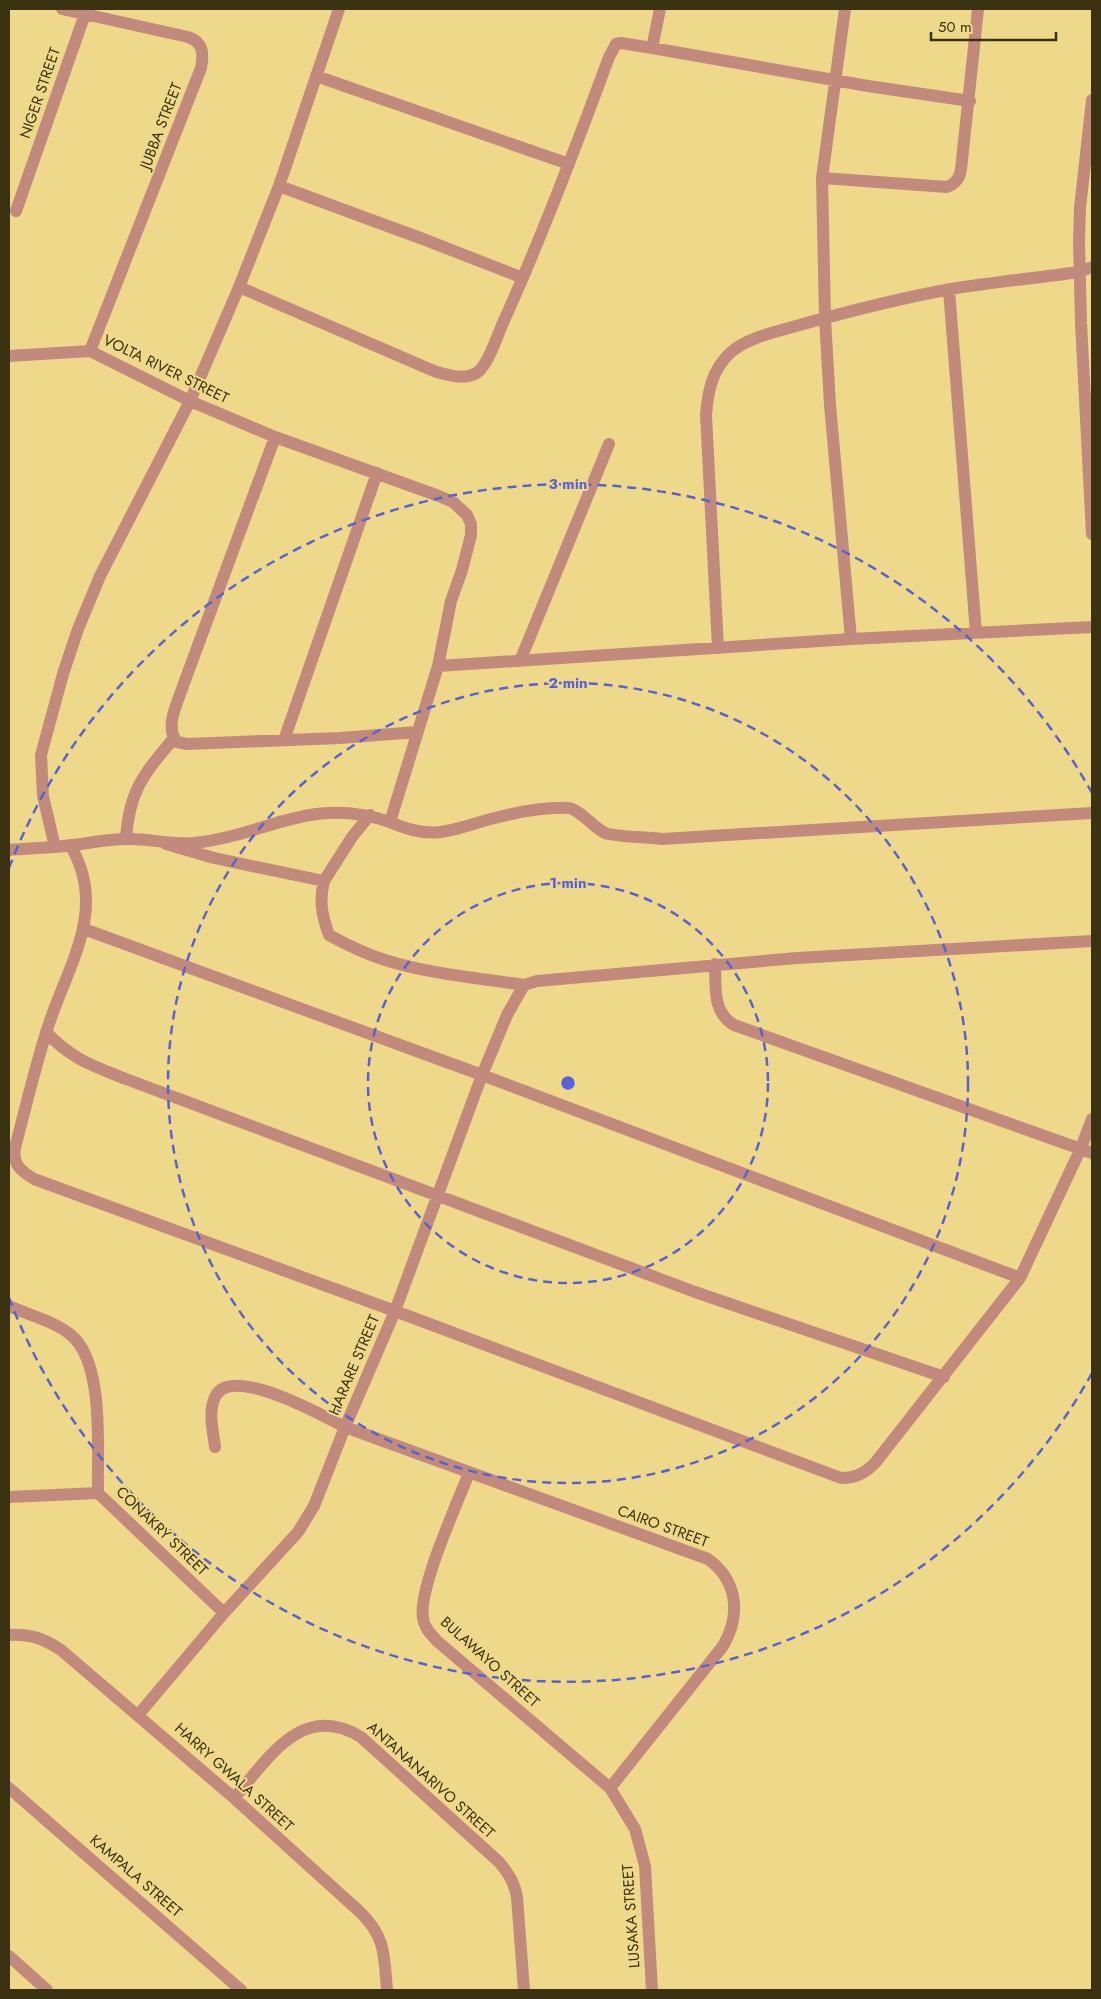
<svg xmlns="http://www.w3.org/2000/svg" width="1101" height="1999" font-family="Jost,sans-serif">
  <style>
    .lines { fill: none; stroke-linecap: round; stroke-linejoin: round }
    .minor { stroke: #c28a7c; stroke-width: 12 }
    .ring { fill: none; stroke: #5762d9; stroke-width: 2.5; stroke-dasharray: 9 6 }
    .labels { text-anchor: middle; stroke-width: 4; stroke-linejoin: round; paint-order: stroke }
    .street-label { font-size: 15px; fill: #3a3211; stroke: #eed98a }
    .centre { fill: #5762d9; stroke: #eed98a; stroke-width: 2.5 }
    .ring-label { font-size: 15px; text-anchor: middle; font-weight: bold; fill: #5762d9; stroke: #eed98a; stroke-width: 4; stroke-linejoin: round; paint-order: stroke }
  </style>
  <rect width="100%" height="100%" fill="#eed98a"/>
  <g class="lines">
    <path class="minor" d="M62 9 188 37C203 42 204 53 201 68L90 351
      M845 9 822 178 825 318 830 405 851 639
      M652 48 660 9
      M316 76 569 164
      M1092 100 1080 208 1079 242 1081 323 1092 534
      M822 178 947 187C960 182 961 173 962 160L978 9
      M279 186 423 239 523 278
      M16 211 85 14
      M239 287 434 371C448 375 465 381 478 372 488 364 497 337 502 325 542 237 576 147 609 57L616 44 621 43 652 48 868 86 970 101
      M949 290 976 633
      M9 356 90 351 190 401 275 437 439 496 453 502 467 515 471 524V535L462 570 451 601 438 666 390 822C438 844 457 826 503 816 524 811 546 807 568 808 578 808 594 828 605 833 615 837 649 837 662 839L1092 813
      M275 437 183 686C178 702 164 727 177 742L187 744 340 738 417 732
      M718 648 706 415C708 391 712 370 730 353 746 338 775 332 796 326 846 312 901 298 951 289 994 282 1037 278 1079 272L1092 267
      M520 661 609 444
      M438 666 851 639 1092 627
      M284 740 377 473
      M126 839C129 790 144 774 174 738
      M166 844 214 858 324 881C319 901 322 916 329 935 347 945 366 954 385 960 429 974 479 978 524 985L537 981 797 958 1092 941
      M70 845C110 911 65 969 46 1033 34 1071 25 1110 15 1148 12 1164 21 1171 34 1179L395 1311 841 1478C856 1478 865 1473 875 1463L1020 1278 1081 1148 1092 1119
      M55 847 43 796 41 755 63 674 78 629 100 576 190 401 239 287 279 186 339 9
      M9 850C30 848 52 848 73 845 90 843 108 839 126 839 149 838 169 845 194 843 268 835 310 795 390 822
      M324 881 352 837 370 815
      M84 929 482 1075 1020 1278
      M715 964C716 987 712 1012 734 1025L1092 1153
      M46 1032C73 1060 91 1065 126 1079L695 1292 944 1377
      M9 1306C29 1315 54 1321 71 1335 105 1363 97 1451 98 1493
      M215 1447C213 1431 208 1412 215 1397 230 1363 323 1416 345 1427L708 1559C738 1581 741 1615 723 1646L610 1788
      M469 1473C457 1504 418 1589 423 1618 424 1628 431 1634 437 1641L610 1788 635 1829 645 1866 652 1990
      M9 1497 98 1493 224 1613
      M9 1635C30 1634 43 1638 61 1650L234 1798 360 1912C386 1937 384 1956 387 1990
      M139 1714 224 1613 298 1532 314 1506 345 1427 395 1311 482 1075 507 1015 524 985
      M9 1788 241 1990
      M234 1798C269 1758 302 1701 361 1737L499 1862C509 1874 514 1882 517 1897L524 1990
      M9 1956 47 1990"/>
  </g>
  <g class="ring">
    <circle cx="568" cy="1083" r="200"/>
    <circle cx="568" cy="1083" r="400"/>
    <path d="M1092 1373A599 599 0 0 1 9 1298M9 868A599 599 0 0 1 1092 793"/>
  </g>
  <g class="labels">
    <g class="street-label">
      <text transform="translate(40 93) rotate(-71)" y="5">NIGER STREET</text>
      <text transform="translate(161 126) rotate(-69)" y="5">JUBBA STREET</text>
      <text transform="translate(166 369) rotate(26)" y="5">VOLTA RIVER STREET</text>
      <text transform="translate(354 1365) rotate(-67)" y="5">HARARE STREET</text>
      <text transform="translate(663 1526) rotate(20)" y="5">CAIRO STREET</text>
      <text transform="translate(162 1531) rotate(44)" y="5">CONAKRY STREET</text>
      <text transform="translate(490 1662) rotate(42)" y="5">BULAWAYO STREET</text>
      <text transform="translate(234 1777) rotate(42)" y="5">HARRY GWALA STREET</text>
      <text transform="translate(431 1780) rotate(42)" y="5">ANTANANARIVO STREET</text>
      <text transform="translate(136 1876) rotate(41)" y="5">KAMPALA STREET</text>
      <text transform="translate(631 1916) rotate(-94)" y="5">LUSAKA STREET</text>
    </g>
  </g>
  <circle cx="568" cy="1083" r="8" class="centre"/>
  <g class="ring-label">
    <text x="568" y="489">3 min</text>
    <text x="568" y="688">2 min</text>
    <text x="568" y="888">1 min</text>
  </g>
  <rect width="1101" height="1999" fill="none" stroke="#3a3211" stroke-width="20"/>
  <path d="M931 32v8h125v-8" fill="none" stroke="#3a3211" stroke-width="2.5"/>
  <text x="938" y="32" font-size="15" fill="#3a3211" stroke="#eed98a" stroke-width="4" paint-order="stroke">50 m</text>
</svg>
